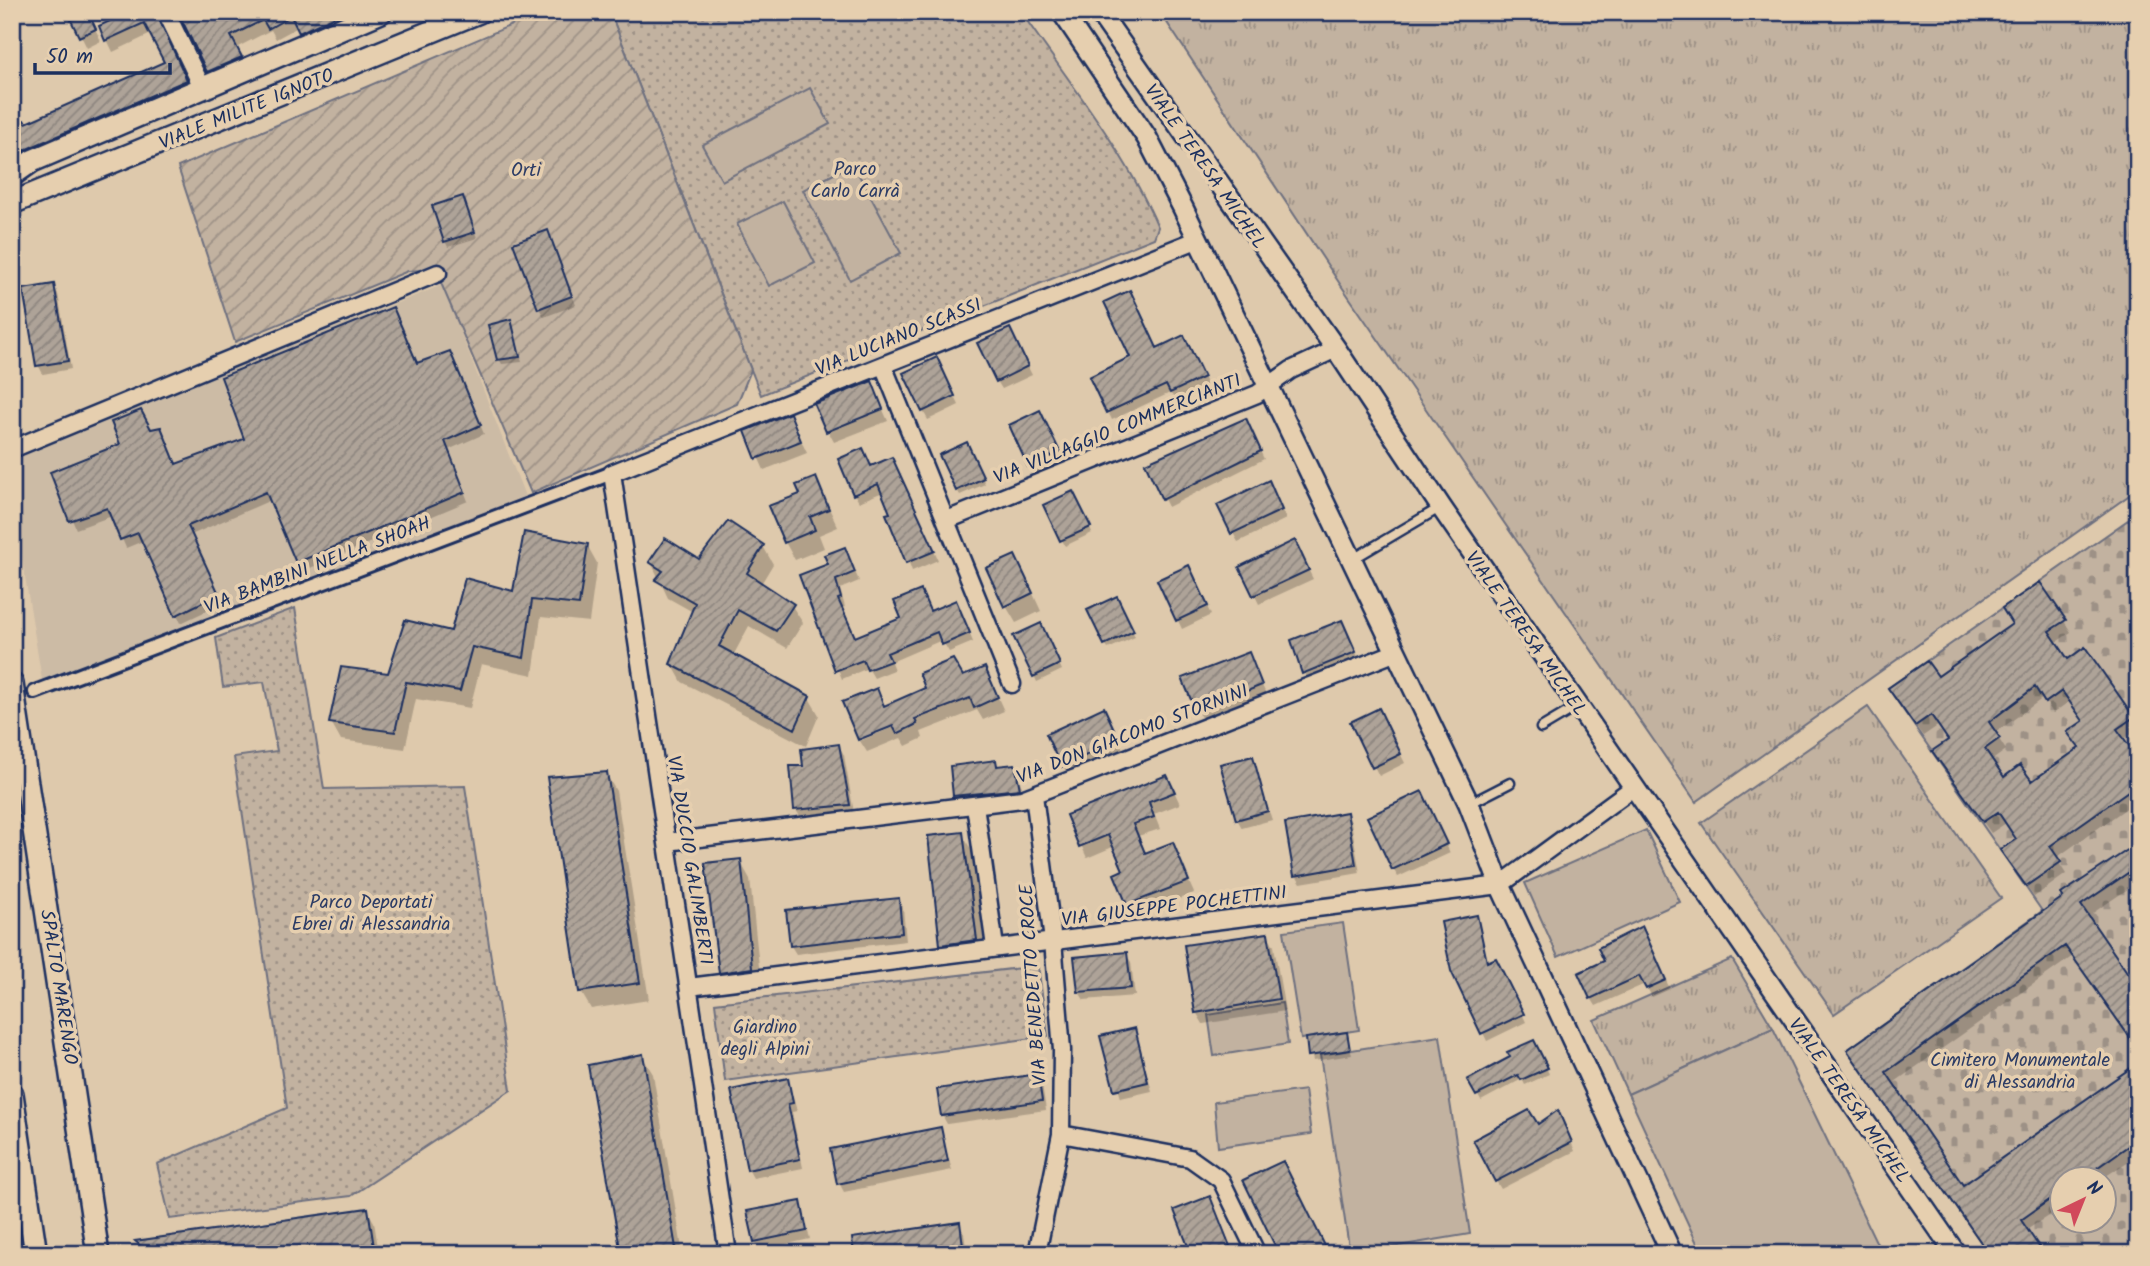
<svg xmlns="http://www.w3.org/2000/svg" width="2150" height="1266" font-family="Kalam,sans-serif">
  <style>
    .built { fill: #ccbba5 }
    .grass { fill: url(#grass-tufts); stroke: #6e707f; stroke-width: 2 }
    .cemetery { fill: url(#cemetery-stones); stroke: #6e707f; stroke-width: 2; fill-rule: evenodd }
    .park { fill: url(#park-dots); stroke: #6e707f; stroke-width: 2 }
    .garden { fill: url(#garden-furrows); stroke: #6e707f; stroke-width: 2 }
    .pitch { fill: #c2b2a0; stroke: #6e707f; stroke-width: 2 }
    .shadow { fill: #0003; fill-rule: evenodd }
    .building { fill: url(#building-hatch); stroke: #1b2f5e; stroke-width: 2; fill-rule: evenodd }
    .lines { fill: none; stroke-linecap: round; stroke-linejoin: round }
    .service-casing { stroke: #1b2f5e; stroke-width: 13 }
    .pedestrian-casing { stroke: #1b2f5e; stroke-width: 18 }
    .minor-casing { stroke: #1b2f5e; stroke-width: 21 }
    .tertiary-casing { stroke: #1b2f5e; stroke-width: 24 }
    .secondary-casing { stroke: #1b2f5e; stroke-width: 26 }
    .service { stroke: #e6cfaf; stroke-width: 8 }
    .pedestrian { stroke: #e6cfaf; stroke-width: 12 }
    .minor { stroke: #e6cfaf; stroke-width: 16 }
    .tertiary { stroke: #e6cfaf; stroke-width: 19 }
    .secondary { stroke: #e6cfaf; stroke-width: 21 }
    .labels { text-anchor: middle; stroke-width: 7; stroke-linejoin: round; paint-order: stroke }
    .street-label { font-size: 19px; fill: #1b2f5e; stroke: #e6cfaf }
    .park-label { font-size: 19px; fill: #2c3c65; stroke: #e6cfaf }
  </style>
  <defs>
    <pattern id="grass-tufts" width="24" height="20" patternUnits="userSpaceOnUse" patternTransform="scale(1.75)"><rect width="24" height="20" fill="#c2b2a0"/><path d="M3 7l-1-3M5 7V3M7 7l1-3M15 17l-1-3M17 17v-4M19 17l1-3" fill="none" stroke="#9d9186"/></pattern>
    <pattern id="cemetery-stones" width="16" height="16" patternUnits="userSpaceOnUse" patternTransform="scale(1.75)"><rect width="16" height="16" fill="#c2b2a0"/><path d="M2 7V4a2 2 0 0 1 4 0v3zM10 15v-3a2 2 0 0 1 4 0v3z" fill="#9d9186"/></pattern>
    <pattern id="park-dots" width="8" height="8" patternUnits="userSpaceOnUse" patternTransform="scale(1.75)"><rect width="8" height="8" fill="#c2b2a0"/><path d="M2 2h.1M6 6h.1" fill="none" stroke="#9d9186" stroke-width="1.8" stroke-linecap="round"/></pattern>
    <pattern id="garden-furrows" width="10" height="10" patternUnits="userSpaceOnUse" patternTransform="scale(1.75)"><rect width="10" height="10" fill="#c2b2a0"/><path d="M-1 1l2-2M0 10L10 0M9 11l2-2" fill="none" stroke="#9d9186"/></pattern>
    <pattern id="building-hatch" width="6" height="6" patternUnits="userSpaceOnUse" patternTransform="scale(1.75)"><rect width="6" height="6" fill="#aea398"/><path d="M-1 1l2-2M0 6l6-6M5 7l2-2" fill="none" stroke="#8d857f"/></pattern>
  </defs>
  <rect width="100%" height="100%" fill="#dec9ac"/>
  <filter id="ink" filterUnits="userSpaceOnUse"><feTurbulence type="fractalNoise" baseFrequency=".0143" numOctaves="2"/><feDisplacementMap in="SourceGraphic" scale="14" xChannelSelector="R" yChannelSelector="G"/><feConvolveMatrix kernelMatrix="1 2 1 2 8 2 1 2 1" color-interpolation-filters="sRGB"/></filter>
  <g filter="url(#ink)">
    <path class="built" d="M442 285 525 496 43 686 12 497V457Z
      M12 1166 24 1231 12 1238Z"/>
    <path class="grass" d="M1160 12H2138V489L1696 802 1340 284Z
      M1868 707 2001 898 1834 1014 1701 823Z
      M1732 959 1773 1028 1628 1094 1594 1020Z"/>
    <path class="cemetery" d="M2138 513V1254H1989L1847 1050 2042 911 1888 688ZM2062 1178H2104V1220H2062Z"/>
    <path class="park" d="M610 12H1021C1068 81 1125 150 1158 227L1154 238 761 395Z
      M295 608 324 789 465 786 511 1090 351 1196 170 1219 157 1164 287 1108 234 757 277 751 264 682 223 687 216 638Z
      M1038 966 1048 1036 725 1081 715 1003Z"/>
    <path class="garden" d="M542 12H610L751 370 737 404 531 493 435 269 408 271 235 342 178 167Z"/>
    <path class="pitch" d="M810 88 830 124 722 181 702 145Z
      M853 164 901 253 850 280 803 190Z
      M783 201 815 263 769 286 737 224Z
      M1646 830 1680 902 1558 957 1525 883Z
      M1343 923 1359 1030 1301 1039 1284 931Z
      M1282 1003 1288 1044 1214 1056 1208 1015Z
      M1773 1028 1882 1254H1702L1628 1094Z
      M1440 1036 1470 1234 1350 1254 1320 1055Z
      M1305 1090 1311 1134 1218 1147 1214 1102Z"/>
    <path class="shadow" d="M69 12H87L101 41 87 48Z
      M123 12H329L337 30 307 43 298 27 276 39 271 30 236 48 247 69 215 83 179 14 169 13 163 19 162 30 192 92 12 176V123L25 125 166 63 151 34 113 52 101 27 125 16Z
      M465 203 477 238 448 247 445 241Z
      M552 241 576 305 544 317 539 308Z
      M53 286 58 294 71 369 43 374 38 365Z
      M513 327 522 362 502 364 499 359Z
      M1014 339 1032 375 1002 389 997 381Z
      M1188 345 1207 385 1176 400 1170 393 1112 420 1091 377 1157 350Z
      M454 362 484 434 448 450 468 501 303 571 271 500 191 535 223 603 181 623 143 541 126 548 112 516 76 529 52 473 151 431 165 437 177 466 246 440 417 365Z
      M941 368 959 405 928 420 923 411Z
      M871 383 888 421 834 442 828 431Z
      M789 416 807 453 764 470 747 432Z
      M1044 421 1064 461 1035 474 1030 466Z
      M1249 428 1264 459 1168 507 1147 464Z
      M969 449 985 484 960 495 957 490Z
      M871 468 914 505 938 560 912 571 883 492 859 502 854 494Z
      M815 479 838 527 819 535 824 548 795 560 785 542 802 494Z
      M1273 491 1286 519 1238 542 1233 533Z
      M1076 498 1092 533 1065 546 1046 506Z
      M587 545 597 563 589 622 541 617 533 675 481 664 470 708 416 699 405 749 341 740 331 722 390 675Z
      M763 546 773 564 761 584 792 606 803 623 787 648 749 626 733 656 809 698 819 715 806 746 682 682 672 664 693 612 668 598 651 562H700Z
      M1299 551 1313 579 1259 604 1241 567Z
      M849 557 859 581 840 589 845 607 842 608 855 639 930 612 960 610 973 642 949 652 942 640 891 662 894 670 874 678 868 668 842 679 801 576Z
      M1024 574 1041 611 1016 623 1006 606Z
      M1193 576 1211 615 1182 629 1159 581Z
      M1119 603 1135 637 1108 649 1105 644Z
      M2064 621 2071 632 2055 643 2068 661 2132 718 2138 728 2123 740 2138 759V800L2056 858 2066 874 2034 897 2009 862 2018 840 2006 823 1991 833 1941 763 1950 741 1939 725 1923 736 1897 700ZM2043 698 2053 713 2070 701 2085 722 2076 744 2080 749 2031 783 2003 779 1991 761 2006 750 1995 733Z
      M1043 630 1062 670 1037 682 1016 637Z
      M1346 630 1360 661 1309 681 1304 673Z
      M1248 654 1266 694 1202 719 1197 711Z
      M985 669 1004 711 983 720 977 710 921 732 923 738 906 746 901 738 867 752 860 741 901 724 900 721 858 737 876 690 885 707Z
      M1108 718 1123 749 1068 774 1063 766Z
      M1383 719 1405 763 1379 776 1352 723Z
      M839 746 844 755 854 813 801 818 796 810 805 768Z
      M1252 758 1272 820 1242 828 1237 819Z
      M995 762 999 768 1014 766 1022 787 956 794V798L952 767Z
      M606 774 616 791 649 1000 591 1009 581 992Z
      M1173 789 1180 804 1154 814 1160 829 1138 836 1146 854 1172 844 1194 893 1135 916 1129 904 1126 871 1115 846 1087 858 1068 816Z
      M1022 790 1024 797 960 804 956 798Z
      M1426 802 1450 853 1398 877 1393 869Z
      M1346 814 1351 822 1360 873 1301 883 1296 875Z
      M962 834 972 851 986 958 952 962 942 944Z
      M2138 843V882L2087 917 2073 956 1892 1084 1963 1188 2138 1065V1155L2103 1178H2062V1207L1989 1254 1856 1062 2065 898 2063 895Z
      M740 861 750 879 761 986 731 990 721 972Z
      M898 900 903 908 906 941 796 954 791 946Z
      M1476 917 1488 963 1500 967 1526 1022 1487 1041 1453 971Z
      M1268 935 1274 946 1285 1011 1203 1024 1196 1012Z
      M1646 937 1670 989 1652 997 1645 984 1596 1006 1591 998 1606 962Z
      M1126 954 1131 962 1135 996 1084 1000 1079 992Z
      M1134 1030 1152 1091 1121 1098 1103 1037Z
      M1346 1034 1352 1055 1313 1061 1308 1040Z
      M1537 1047 1549 1074 1525 1085 1522 1079 1481 1101 1470 1081Z
      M642 1056 653 1074 683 1254H622Z
      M1037 1076 1042 1084 1046 1110 947 1124 942 1115Z
      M788 1080 797 1111 792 1112 803 1168 753 1178 748 1169Z
      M1562 1121 1575 1151 1501 1189 1496 1181 1537 1126Z
      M940 1129 952 1170 844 1192 839 1183Z
      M12 1142 26 1254H12Z
      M1210 1198 1216 1210 1234 1254H1193Z
      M800 1203 810 1239 760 1250 755 1241Z
      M367 1210 374 1222 379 1254H145L138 1242Z
      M959 1224 964 1233 967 1254H855Z
      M1121 1248 1125 1254H1088Z"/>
    <path class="building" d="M67 12H88L96 29 79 37Z
      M129 12H156L187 80 27 149 12 159V121L24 120 26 123 164 62 144 23 105 41 99 26Z
      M178 12H344L299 33 291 16 268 29 263 20 231 36 242 57 207 72Z
      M463 196 475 232 444 242 432 206Z
      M548 230 572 296 538 309 513 243Z
      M54 284 68 361 36 366 23 289Z
      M1130 290 1157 348 1184 335 1204 377 1170 393 1166 385 1106 413 1089 377 1130 357 1104 302Z
      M393 307 417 363 450 351 481 425 445 441 465 492 296 563 266 492 188 526 219 594 175 616 138 533 120 540 107 508 69 521 50 472 120 444 111 422 141 410 151 429 161 427 176 464 244 439 221 377Z
      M511 319 520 357 497 360 488 325Z
      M1010 328 1028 366 996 382 977 343Z
      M937 357 955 396 922 412 903 373Z
      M872 381 883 409 826 432 814 404Z
      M1040 410 1060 452 1028 467 1009 425Z
      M790 413 801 441 756 459 745 431Z
      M1246 418 1261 451 1162 500 1145 463Z
      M967 442 984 478 956 491 939 455Z
      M863 448 871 466 892 457 935 551 906 563 886 514 890 513 878 484 853 495 838 459Z
      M816 477 829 509 810 517 815 530 784 543 768 506 800 494 796 485Z
      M1269 480 1282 510 1231 534 1217 505Z
      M1073 491 1091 527 1060 541 1043 505Z
      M728 521 764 545 747 573 794 604 776 631 738 610 719 646 810 696 795 729 670 664 695 603 655 580 663 571 649 562 665 538 699 559Z
      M524 532 588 544 579 605 532 600 524 658 472 647 460 691 406 682 395 732 329 723 341 667 388 673 405 620 451 631 465 578 513 591Z
      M1295 540 1309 570 1253 596 1239 567Z
      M845 547 855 572 836 580 841 598 838 599 855 637 901 618 894 601 921 590 930 611 956 600 970 633 942 645 937 632 887 653 891 661 867 670 863 660 835 671 799 575 828 564 824 555Z
      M1015 555 1033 593 1004 607 986 568Z
      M1189 565 1208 606 1176 621 1157 580Z
      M2040 582 2066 620 2049 631 2068 659 2085 647 2134 717 2117 729 2138 758V784L2050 846 2061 862 2026 886 2000 850 2016 839 1998 812 1983 822 1932 751 1948 740 1931 715 1915 726 1888 688 1927 661 1938 676 2012 624 2002 608ZM2035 687 2045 703 2062 691 2083 721 2067 732 2079 748 2032 781 2020 765 2004 777 1985 749 2000 738 1989 722Z
      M1117 596 1134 631 1104 645 1087 610Z
      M1342 620 1356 652 1302 674 1291 640Z
      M1041 623 1060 664 1033 677 1013 636Z
      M1249 652 1262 685 1196 712 1182 678Z
      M953 659 963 676 985 667 998 697 974 708 970 698 915 719 917 724 897 734 893 726 858 740 842 702 877 688 884 706 925 688 919 673Z
      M1104 707 1119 740 1061 767 1046 734Z
      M1379 708 1401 754 1372 768 1350 722Z
      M839 744 850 805 794 810 790 766H803L801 749Z
      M1253 756 1268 811 1236 820 1220 764Z
      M996 760 997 766 1015 764 1020 789 953 796 950 766Z
      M607 772 640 983 579 992 547 777Z
      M1167 775 1175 792 1149 802 1154 817 1133 824 1145 853 1173 842 1189 881 1127 905 1114 874 1123 870 1108 835 1079 847 1066 815Z
      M1422 791 1447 844 1392 870 1367 817Z
      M1347 812 1356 865 1294 876 1285 823Z
      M963 832 977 940 940 945 928 836Z
      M2138 843V866L2081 905 2138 988V1049L2065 946 1886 1072 1963 1185 2138 1063V1139L2081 1179H2062V1191L2021 1220 2044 1254H1989L1847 1050 2063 897 2061 894Z
      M741 859 752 968 719 973 705 863Z
      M899 898 902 933 790 946 786 910Z
      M1477 915 1487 962 1496 958 1524 1014 1481 1034 1451 971 1441 922Z
      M1642 926 1666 980 1646 989 1639 976 1590 999 1578 973 1604 961 1598 948Z
      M1268 933 1279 999 1195 1013 1184 945Z
      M1127 952 1131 988 1078 992 1074 957Z
      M1135 1028 1148 1082 1114 1090 1100 1036Z
      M1347 1032 1350 1050 1308 1056 1306 1038Z
      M1534 1040 1548 1068 1521 1080 1518 1075 1476 1096 1467 1080 1510 1057 1507 1052Z
      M643 1054 677 1254H621L588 1065Z
      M1038 1074 1042 1101 941 1116 937 1089Z
      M788 1078 793 1103 788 1104 800 1159 747 1170 731 1090Z
      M1529 1110 1538 1124 1558 1110 1572 1142 1495 1182 1473 1140Z
      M941 1127 948 1161 837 1184 830 1149Z
      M1283 1161 1329 1254H1279L1243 1180Z
      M1210 1196 1233 1254H1191L1174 1210Z
      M801 1201 807 1231 754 1242 747 1211Z
      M368 1208 375 1254H150L135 1241Z
      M960 1222 964 1254H854L852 1238Z"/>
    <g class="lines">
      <g class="service-casing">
        <path id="service" d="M1353 559 1441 507
          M1541 728 1578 706
          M1469 804 1510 783
          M12 1252 24 1254"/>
      </g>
      <g class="pedestrian-casing">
        <path id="pedestrian" d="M35 692 612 473"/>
      </g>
      <g class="minor-casing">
        <path id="minor" d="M166 12 203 89
          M883 365 1012 684
          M12 449 438 273
          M947 520 1257 394 1291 370 1336 349
          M1034 795 1053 941 1062 1050 1061 1134 1037 1254
          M975 805 995 947
          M667 842 1022 799 1394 653
          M689 987 1500 885 1634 787
          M1061 1134 1190 1158 1221 1180 1257 1254
          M728 1254 612 473 1199 239"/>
      </g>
      <g class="tertiary-casing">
        <path id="tertiary" d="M1062 12 1147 138 1183 208 1469 804 1500 885 1672 1254
          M1099 12 1336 349 1441 507 1956 1254"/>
      </g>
      <g class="secondary-casing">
        <path id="secondary" d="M12 175 32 161 381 12
          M12 203 479 12
          M12 684 98 1254
          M12 1094 36 1254"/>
      </g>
      <use href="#service" class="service"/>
      <use href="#pedestrian" class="pedestrian"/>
      <use href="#minor" class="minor"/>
      <use href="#tertiary" class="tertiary"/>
      <use href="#secondary" class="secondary"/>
    </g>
  </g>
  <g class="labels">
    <g class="street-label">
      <text transform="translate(246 108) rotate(-22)" y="7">VIALE MILITE IGNOTO</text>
      <text transform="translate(1206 166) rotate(55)" y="7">VIALE TERESA MICHEL</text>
      <text transform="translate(898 336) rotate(-22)" y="7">VIA LUCIANO SCASSI</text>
      <text transform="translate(1117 428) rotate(-22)" y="7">VIA VILLAGGIO COMMERCIANTI</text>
      <text transform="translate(317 564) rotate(-21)" y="7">VIA BAMBINI NELLA SHOAH</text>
      <text transform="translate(1527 633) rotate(55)" y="7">VIALE TERESA MICHEL</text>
      <text transform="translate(1132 733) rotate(-21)" y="7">VIA DON GIACOMO STORNINI</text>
      <text transform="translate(691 860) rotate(81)" y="7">VIA DUCCIO GALIMBERTI</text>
      <text transform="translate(1174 905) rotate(-7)" y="7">VIA GIUSEPPE POCHETTINI</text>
      <text transform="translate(1032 985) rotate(-94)" y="7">VIA BENEDETTO CROCE</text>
      <text transform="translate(60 987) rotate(81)" y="7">SPALTO MARENGO</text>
      <text transform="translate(1850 1100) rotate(55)" y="7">VIALE TERESA MICHEL</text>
    </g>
    <g class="park-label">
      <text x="855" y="175">Parco<tspan x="855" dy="22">Carlo Carrà</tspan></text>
      <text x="526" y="176">Orti</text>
      <text x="371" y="908">Parco Deportati<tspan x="371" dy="22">Ebrei di Alessandria</tspan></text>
      <text x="765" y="1033">Giardino<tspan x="765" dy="22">degli Alpini</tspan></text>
      <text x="2020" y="1066">Cimitero Monumentale<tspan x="2020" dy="22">di Alessandria</tspan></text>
    </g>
  </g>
  <rect width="2150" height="1266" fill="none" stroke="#e6cfaf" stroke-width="42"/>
  <rect x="21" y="21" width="2108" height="1224" fill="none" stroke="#1b2f5e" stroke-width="2.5" filter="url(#ink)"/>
  <g transform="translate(2083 1200) rotate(43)"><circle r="33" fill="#e6cfaf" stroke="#958f8f" stroke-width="2"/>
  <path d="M0-5L12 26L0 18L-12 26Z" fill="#d1495b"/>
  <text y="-10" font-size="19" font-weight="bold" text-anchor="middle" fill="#1b2f5e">N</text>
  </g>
  <path d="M35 63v10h135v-10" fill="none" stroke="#1b2f5e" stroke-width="3.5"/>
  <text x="46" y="63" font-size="21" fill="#1b2f5e" stroke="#e6cfaf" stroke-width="5" paint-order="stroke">50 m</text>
</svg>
